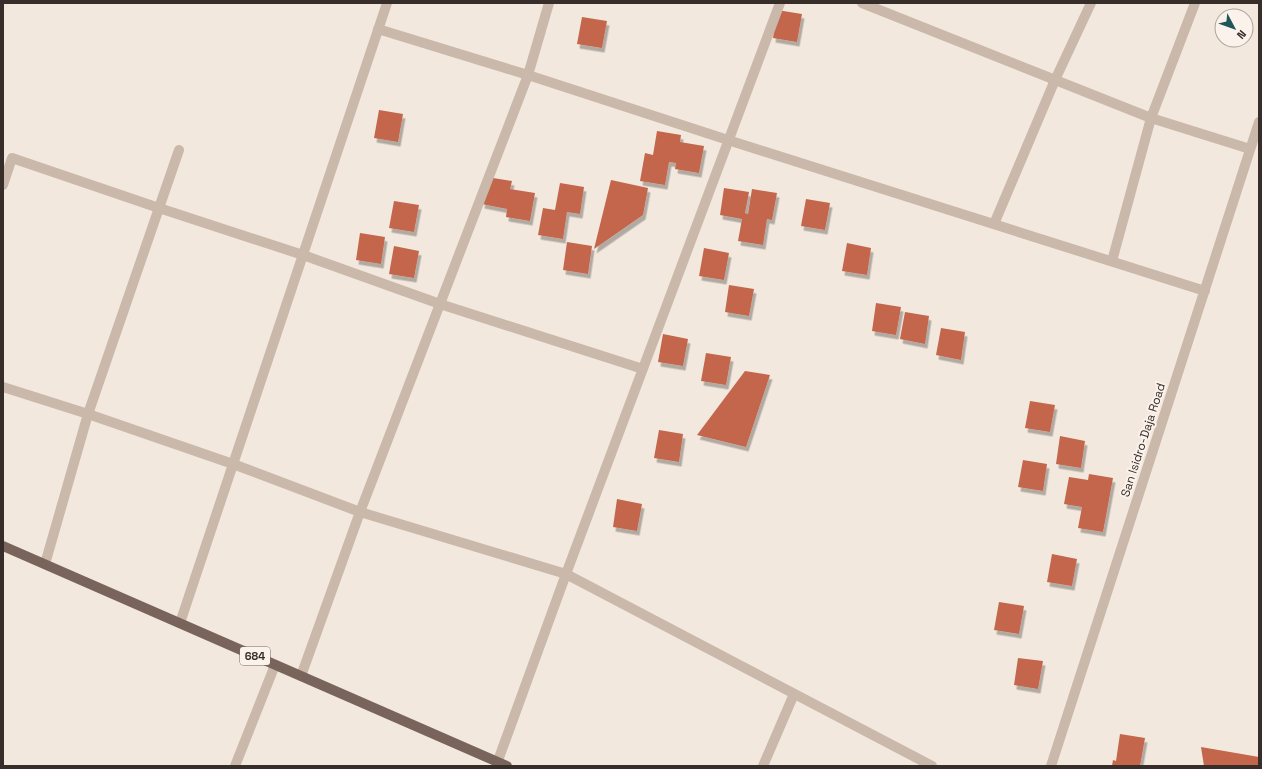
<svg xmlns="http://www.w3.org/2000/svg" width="1262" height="769" font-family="'Space Grotesk',sans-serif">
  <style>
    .building { fill: #c3664b; filter: url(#shadow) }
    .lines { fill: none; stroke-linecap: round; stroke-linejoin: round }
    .minor { stroke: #cab8aa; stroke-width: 10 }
    .major { stroke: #79645b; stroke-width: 10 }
    .labels { text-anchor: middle; stroke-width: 4; stroke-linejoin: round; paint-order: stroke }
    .shield { fill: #faf2eb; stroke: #726963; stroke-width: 1 }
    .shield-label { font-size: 11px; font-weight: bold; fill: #382e29 }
    .street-label { font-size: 12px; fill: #382e29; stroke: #faf2eb }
  </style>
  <defs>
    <filter id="shadow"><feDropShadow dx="2.5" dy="4.5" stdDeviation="0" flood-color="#0004"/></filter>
  </defs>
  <rect width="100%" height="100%" fill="#f2e8de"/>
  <path class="building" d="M777 10 802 14 797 42 773 38Z
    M582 17 607 21 602 48 577 44Z
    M379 110 403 114 398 142 374 138Z
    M657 131 681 135 680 142 704 146 699 173 675 169 676 163 669 162 665 185 640 181 645 153 653 155Z
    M487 177 512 181 510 189 535 193 530 221 506 217 507 209 482 204Z
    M611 180 648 188 643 215 594 249Z
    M560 183 584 187 580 214 567 212 563 239 538 235 543 208 555 210Z
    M724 188 749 192 745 213 748 214 752 189 777 193 772 220 767 219 763 245 738 241 742 219 720 215Z
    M806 199 830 203 825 230 801 226Z
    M394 201 419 205 414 232 389 228Z
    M360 233 385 237 381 264 356 260Z
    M567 242 592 246 588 274 563 270Z
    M847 243 871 248 867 275 842 271Z
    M394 246 419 251 414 278 389 274Z
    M704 248 729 253 724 280 699 276Z
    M729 285 754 289 749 316 725 312Z
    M876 303 901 307 896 335 872 331Z
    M905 312 929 316 925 344 900 339Z
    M941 328 965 332 961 360 936 355Z
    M663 334 688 339 683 366 658 362Z
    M706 353 731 357 726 385 701 381Z
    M745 371 770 375 746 447 697 435Z
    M1030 401 1055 405 1050 432 1025 428Z
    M659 430 683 434 679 462 654 458Z
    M1060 436 1085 441 1081 468 1056 464Z
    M1023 460 1047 464 1043 491 1018 487Z
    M1089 474 1113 478 1103 532 1078 528 1082 507 1064 504 1069 477 1088 480Z
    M617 499 642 504 637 531 613 527Z
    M1052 554 1077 559 1072 586 1047 582Z
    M999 602 1024 606 1019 634 994 630Z
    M1018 658 1043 661 1038 689 1014 685Z
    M1120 734 1145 738 1140 766H1112L1113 760 1116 761Z
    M1201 747 1259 757V766H1204Z"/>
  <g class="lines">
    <path class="minor" d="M862 3 1151 118 1112 261
      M1195 3 1151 118 1250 149
      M378 29 528 75 728 140 1205 291
      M3 185 12 158 159 208 179 150
      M994 224 1055 80 1091 3
      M3 387 88 414 233 464 360 512 566 574 932 766
      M45 564 88 414 159 208 303 255 440 304 643 369
      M180 623 387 3
      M301 676 360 512 528 75 549 3
      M235 766 275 665
      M496 766 566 574 780 3
      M763 766 794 694
      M1051 766 1259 122"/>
    <path class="major" d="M3 546 507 766"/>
  </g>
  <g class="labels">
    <rect class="shield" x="240" y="647" width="30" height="18" rx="3"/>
    <g class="shield-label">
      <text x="255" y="660">684</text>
    </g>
    <g class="street-label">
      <text transform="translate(1143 440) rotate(-72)" y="4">San Isidro-Daja Road</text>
    </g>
  </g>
  <rect width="1262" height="769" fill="none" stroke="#382e29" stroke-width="8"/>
  <g transform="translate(1234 28) rotate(131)"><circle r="19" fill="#faf2eb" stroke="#aca49d"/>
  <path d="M0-3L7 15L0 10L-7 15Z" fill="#1f5659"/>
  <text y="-6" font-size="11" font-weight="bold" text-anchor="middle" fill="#382e29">N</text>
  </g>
</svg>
